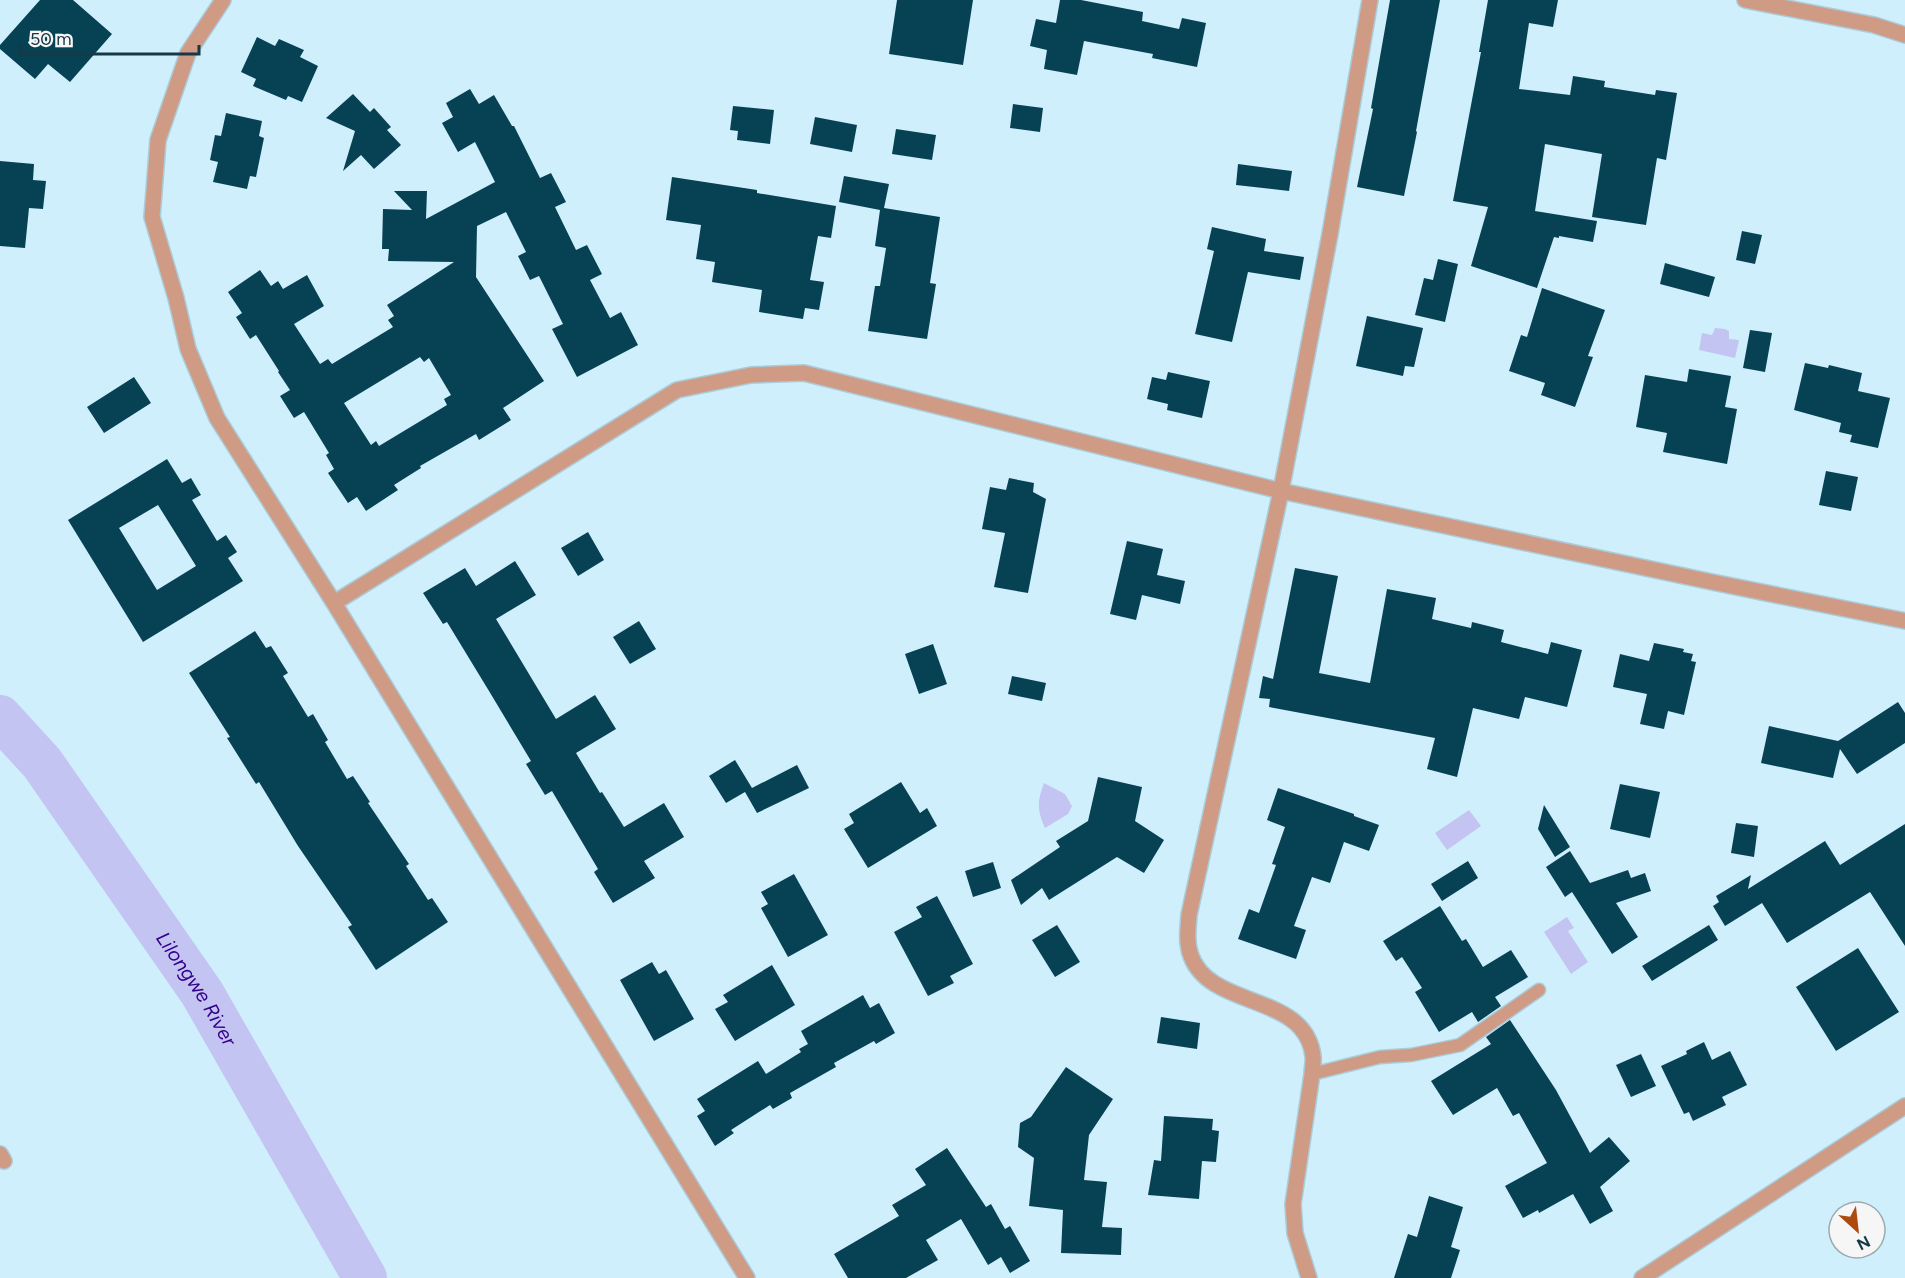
<svg xmlns="http://www.w3.org/2000/svg" width="1905" height="1278" font-family="Figtree,sans-serif">
  <style>
    .water { fill: #c4c4f2 }
    .lines { fill: none; stroke-linecap: round; stroke-linejoin: round }
    .river { stroke: #c4c4f2; stroke-width: 44 }
    .building { fill: #074254; fill-rule: evenodd }
    .service-casing { stroke: #abcbd8; stroke-width: 15 }
    .minor-casing { stroke: #abcbd8; stroke-width: 18 }
    .service { stroke: #d09b84; stroke-width: 12 }
    .minor { stroke: #d09b84; stroke-width: 15 }
    .labels { text-anchor: middle; stroke-width: 6; stroke-linejoin: round; paint-order: stroke }
    .water-label { font-size: 20px; font-style: italic; fill: #32008a; stroke: #f6f6f6 }
  </style>
  <rect width="100%" height="100%" fill="#d0effc"/>
  <path class="water" d="M1715 328 1725 329 1729 331V339L1739 340 1735 358 1699 350 1702 333 1712 335Z
    M1044 783 1065 794 1072 806 1068 814 1045 828C1037 810 1037 802 1044 783Z
    M1469 810 1481 826 1447 850 1435 833Z
    M1567 917 1574 928 1568 931 1588 962 1571 974 1544 932Z"/>
  <g class="lines">
    <path class="river" id="s1" d="M0 717 42 763 202 993 365 1278"/>
  </g>
  <path class="building" d="M40 0H73L112 34 70 82 48 64 35 79 0 49V45Z
    M897 0H973L963 65 889 54Z
    M1060 0H1081L1143 12 1142 21 1179 29 1182 18 1206 23 1197 67 1152 58 1153 54 1084 41 1077 75 1044 69 1047 50 1030 46 1036 19 1056 23Z
    M1390 0H1440L1416 131 1417 132 1404 196 1357 187 1373 109 1371 108Z
    M1488 0H1558L1553 27 1529 23 1519 89 1570 95 1573 76 1605 81 1604 87 1655 95 1656 90 1677 93 1666 160 1657 158 1646 225 1592 217 1602 154 1545 144 1535 211 1597 221 1593 242 1559 236V238L1554 237 1537 288 1471 266 1488 207 1453 201 1481 52H1479Z
    M257 37 275 46 279 39 304 50 300 57 318 66 302 102 288 96 286 100 253 86 256 79 241 72Z
    M470 89 479 104 494 95 512 126H514L540 178 551 173 566 202 555 207 576 250 587 245 602 274 590 280 610 318 621 312 638 345 577 377 552 329 563 324 539 276 530 280 518 256 526 252 506 212 477 226 476 277 544 381 503 408 511 420 479 440 476 434 420 466 421 468 394 485 398 490 366 511 357 497 348 503 328 473 334 469 326 455 329 453 304 412 294 418 280 396 290 390 278 372 279 371 256 335 250 339 236 317 242 313 228 292 260 270 271 286 278 281 283 289 307 275 324 306 294 324 320 364 328 359 332 364 393 327 388 320 394 316 387 305 454 262 388 261 389 249H382L383 209 412 210 394 191H427L426 219 495 182 475 142 458 152 442 123 453 117 446 103ZM420 357 424 362 429 358 451 395 444 399 447 405 379 446 376 441 371 445 344 403Z
    M353 94 370 112 374 108 391 127 387 130 401 145 374 169 361 155 343 171 355 131 326 118Z
    M1013 104 1043 108 1040 132 1010 128Z
    M733 106 774 110 770 144 737 140 738 131 730 130Z
    M226 113 262 121 259 136 264 138 256 177 250 176 247 189 213 182 218 162 210 160 215 135 221 136Z
    M815 117 857 125 852 152 810 144Z
    M896 129 936 135 932 160 892 154Z
    M0 161 34 164 33 180 46 181 43 209 29 208 25 248 0 246Z
    M1238 164 1292 171 1289 191 1236 185Z
    M844 176 889 184 884 208 940 217 930 283 936 284 927 339 868 331 875 286H880L886 248 875 246 880 210 839 202Z
    M672 177 757 190V193L836 206 831 238 818 236 810 280 824 282 819 310 805 308 803 319 759 312 762 290 712 282 715 262 696 259 701 225 666 220Z
    M1212 227 1266 239 1264 251 1304 257 1300 280 1248 272 1232 342 1195 334 1214 251 1207 249Z
    M1742 231 1762 235 1755 264 1736 260Z
    M1438 259 1458 264 1445 322 1415 315 1424 278 1433 280Z
    M1665 263 1715 277 1709 297 1660 284Z
    M1542 288 1605 310 1588 356 1593 357 1575 407 1541 395 1545 383 1509 371 1521 335 1527 337Z
    M1367 316 1423 328 1414 367 1405 366 1403 376 1356 366Z
    M1750 330 1772 333 1765 372 1743 368Z
    M1805 363 1828 368 1829 365 1862 373 1858 391 1890 398 1878 448 1850 442 1852 435 1839 432 1841 423 1794 410Z
    M1689 369 1731 376 1725 407 1737 409 1727 464 1663 452 1667 433 1636 427 1645 375 1687 382Z
    M1168 372 1210 381 1202 418 1167 410 1168 404 1147 399 1152 377 1166 380Z
    M134 377 151 403 104 433 87 407Z
    M167 459 182 483 191 478 201 495 192 500 217 541 226 535 237 552 228 558 243 581 143 642 68 520ZM158 505 196 566 157 590 119 528Z
    M1826 471 1858 477 1851 511 1819 505Z
    M1009 478 1034 483 1033 492 1046 499 1028 593 994 587 1005 533 982 529 990 487 1006 490Z
    M588 532 604 560 578 576 561 548Z
    M1127 541 1163 549 1157 575 1185 581 1180 604 1142 595 1136 620 1110 614Z
    M515 561 536 595 496 619 556 719 595 695 616 729 576 753 600 793 602 792 624 827 664 803 684 837 644 861 655 878 613 903 594 872 598 869 552 791 545 795 526 764 531 761 489 691 447 622 443 624 423 593 465 568 476 586Z
    M1295 568 1338 576 1319 673 1370 683 1387 589 1436 598 1432 619 1471 628 1472 622 1504 630 1501 642 1548 654 1551 642 1582 650 1567 707 1525 697 1519 719 1473 708 1457 777 1427 769 1435 738 1269 707 1270 699 1259 698 1263 676 1273 679Z
    M639 621 656 649 630 664 613 637Z
    M255 631 266 648 271 646 288 673 283 676 308 717 313 714 328 740 325 742 347 779 353 776 370 802 368 803 409 864 406 866 428 900 432 898 448 922 376 970 348 927 352 925 298 846 259 782 256 784 227 738 230 737 189 673Z
    M1654 643 1684 649 1683 652 1693 654 1691 661 1696 662 1684 715 1668 711 1664 729 1640 724 1647 694 1613 687 1620 654 1649 661Z
    M933 644 947 684 919 694 905 654Z
    M1012 676 1046 683 1042 701 1008 694Z
    M1898 702 1905 713V743L1857 774 1840 749 1833 778 1761 763 1769 726 1838 741Z
    M735 760 752 788 797 765 809 788 757 813 745 792 726 803 709 776Z
    M1098 777 1142 787 1135 821 1164 840 1144 873 1117 857 1049 900 1042 888 1021 905 1011 880 1060 847 1056 841 1088 821Z
    M901 782 920 813 927 808 937 826 868 868 844 829 854 823 849 814Z
    M1620 784 1660 792 1650 838 1610 829Z
    M1278 788 1354 814V816L1379 825 1369 851 1344 842 1330 883 1312 877 1294 926 1306 930 1296 959 1238 939 1249 909 1259 913 1276 865 1272 864 1285 827 1267 820Z
    M1544 805 1570 847 1555 857 1538 829Z
    M1736 823 1758 826 1754 857 1731 853Z
    M1905 824V946L1870 892 1787 943 1762 903 1725 926 1713 906 1719 902 1716 896 1751 875 1748 889 1825 841 1840 865Z
    M1570 851 1590 883 1628 870 1631 878 1645 873 1651 891 1616 903 1638 937 1612 954 1572 892 1565 897 1546 867Z
    M1468 861 1478 878 1442 901 1431 884Z
    M993 862 1001 888 973 897 965 871Z
    M794 874 828 935 788 957 761 908 768 904 761 892Z
    M937 896 973 964 950 976 954 983 928 996 894 932 922 917 916 907Z
    M1440 906 1462 941 1466 939 1483 967 1511 950 1528 977 1495 997 1501 1006 1478 1022 1472 1012 1439 1032 1415 992 1422 988 1402 957 1396 961 1383 941Z
    M1057 925 1080 962 1055 977 1032 940Z
    M1709 925 1718 940 1652 981 1642 966Z
    M1858 948 1899 1012 1836 1051 1796 987Z
    M652 962 659 974 666 970 694 1019 654 1041 620 980Z
    M772 965 795 1005 735 1041 715 1009 728 1002 723 995Z
    M863 995 870 1008 879 1003 895 1033 876 1044 874 1041 834 1063 836 1067 790 1093 792 1098 773 1109 770 1105 731 1130 734 1133 715 1146 697 1116 705 1111 697 1099 758 1061 766 1074 801 1052 799 1049 808 1044 801 1031Z
    M1161 1017 1200 1023 1197 1049 1157 1043Z
    M1510 1020 1556 1090 1590 1153 1609 1137 1630 1161 1600 1187 1613 1211 1590 1224 1573 1194 1539 1213 1538 1210 1523 1218 1505 1186 1547 1163 1519 1113 1513 1116 1497 1088 1453 1115 1431 1081 1491 1044 1486 1037Z
    M1704 1042 1712 1060 1730 1051 1747 1085 1722 1097 1726 1105 1693 1121 1689 1112 1684 1114 1661 1066 1687 1054 1686 1051Z
    M1641 1054 1656 1086 1631 1097 1616 1065Z
    M1066 1067 1113 1099 1089 1135 1084 1180 1107 1182 1102 1227 1122 1228 1121 1255 1061 1253 1063 1210 1029 1206 1034 1158 1018 1147 1020 1123 1031 1117Z
    M1164 1116 1213 1119 1212 1130 1219 1131 1216 1162 1202 1161 1199 1199 1148 1195 1154 1160 1161 1161Z
    M947 1148 986 1207 991 1204 1005 1229 1010 1226 1030 1261 1010 1273 1001 1257 988 1265 961 1219 926 1240 938 1260 906 1278H848L834 1254 899 1216 892 1205 926 1185 915 1169Z
    M1429 1196 1463 1207 1451 1247 1460 1250 1451 1278H1394L1408 1234 1417 1237Z"/>
  <g class="lines">
    <g class="service-casing">
      <path id="service" d="M1312 1074 1380 1057 1411 1055 1460 1045 1539 990"/>
    </g>
    <g class="minor-casing">
      <path id="minor" d="M223 0 188 53 158 140 152 217 176 298 188 349 217 418 334 603 747 1278
        M1745 0 1874 25 1905 35
        M334 603 677 390 751 375 804 373 1281 491 1712 582 1905 621
        M0 1154 4 1161
        M1309 1278 1295 1233 1293 1204 1312 1074C1312 1068 1314 1061 1313 1056 1305 992 1211 1010 1191 956 1186 943 1188 929 1189 915L1281 491 1330 234 1370 0
        M1642 1278 1905 1106"/>
    </g>
    <use href="#service" class="service"/>
    <use href="#minor" class="minor"/>
  </g>
  <g class="labels">
    <g class="water-label">
      <text dy="7" stroke="none"><textPath href="#s1" startOffset="336">Lilongwe River</textPath></text>
    </g>
  </g>
  <g transform="translate(1857 1230) rotate(153)"><circle r="28" fill="#f6f6f6" stroke="#9caab0" stroke-width="1.5"/>
  <path d="M0-4.5L10 22L0 15L-10 22Z" fill="#ac4a10"/>
  <text y="-9" font-size="16" font-weight="bold" text-anchor="middle" fill="#153946">N</text>
  </g>
  <path d="M21 45v9h178v-9" fill="none" stroke="#153946" stroke-width="3"/>
  <text x="30" y="45" font-size="18" fill="#153946" stroke="#f6f6f6" stroke-width="4.5" paint-order="stroke">50 m</text>
</svg>
